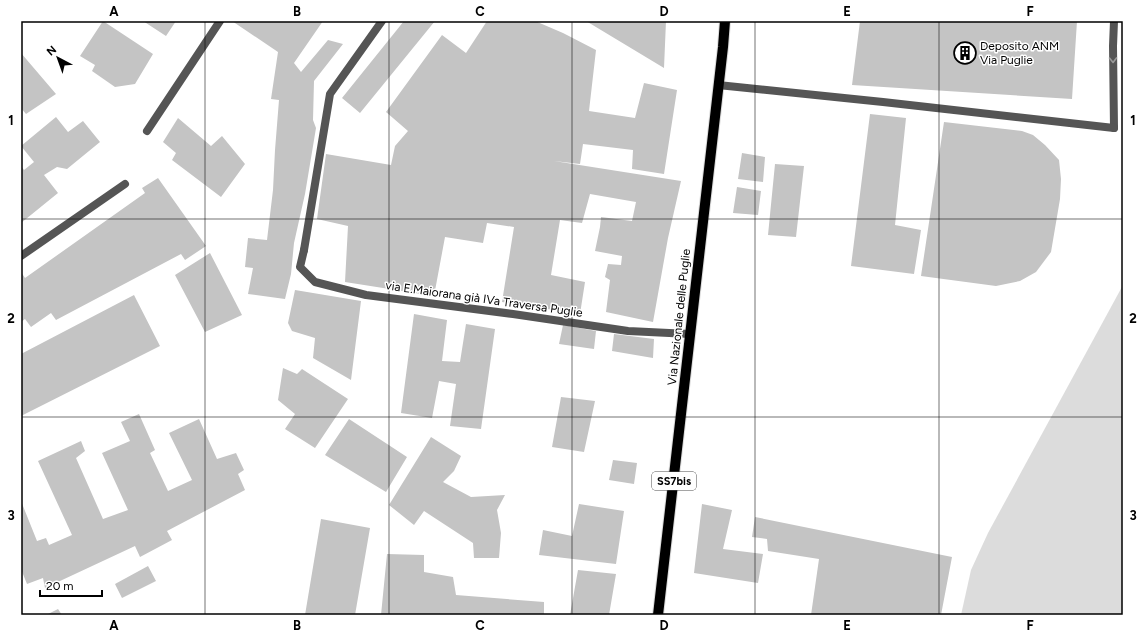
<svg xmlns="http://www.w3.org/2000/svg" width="1144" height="636" font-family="Figtree,sans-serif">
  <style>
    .green { fill: #dcdcdc }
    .building { fill: #c4c4c4 }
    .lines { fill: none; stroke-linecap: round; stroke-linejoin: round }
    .primary-casing { stroke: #dbdbdb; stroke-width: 12 }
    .lane { stroke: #555; stroke-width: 8 }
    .street { stroke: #555; stroke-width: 8 }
    .primary { stroke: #000; stroke-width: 10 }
    .oneway { stroke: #999 }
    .grid { fill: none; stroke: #000; stroke-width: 1; stroke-opacity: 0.55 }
    .labels { text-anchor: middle; stroke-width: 3; stroke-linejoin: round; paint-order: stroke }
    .shield { fill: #fff; stroke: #4c4c4c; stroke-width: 1 }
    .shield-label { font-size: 11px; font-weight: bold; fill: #000 }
    .poi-label { font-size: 12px; fill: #000; stroke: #fff; text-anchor: start }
    .street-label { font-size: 12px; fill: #000; stroke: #fff }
    .neatline { fill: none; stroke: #000; stroke-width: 1.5 }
    .grid-label { font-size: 13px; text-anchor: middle; font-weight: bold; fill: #000 }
  </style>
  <rect width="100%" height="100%" fill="#fff"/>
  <path class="green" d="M1123 285V615H961L971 570 988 533Z"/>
  <path class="building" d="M103 21 153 54 135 84 115 87 92 71 95 65 80 56Z
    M143 21H176L166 36Z
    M232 21H323L294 63 301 72 328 40 343 44 314 81 313 120 316 128 305 194 294 243 291 274 285 299 248 294 253 268 245 267 248 238 267 240 273 190 275 150 279 100 271 99 278 52Z
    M404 21H435L360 113 342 98Z
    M487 21H535L563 33 596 50 589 111 635 118 644 83 677 90 664 174 632 169 633 150 583 144 580 164 554 161 681 181 668 238 653 322 606 312 610 280 605 277 608 264 621 265 622 256 595 251 600 227 601 217 632 221 636 202 590 194 582 223 560 220 551 275 585 282 580 314 502 302 514 227 487 223 483 243 445 237 434 296 345 282 348 226 317 219 326 154 391 165 395 146 408 131 386 112 442 35 466 53Z
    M586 21H666L664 68Z
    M860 21H1077L1072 99 852 85Z
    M21 53 56 94 26 114 21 108Z
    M870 114 906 118 895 225 921 230 914 274 851 266Z
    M56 117 68 132 83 121 100 142 67 169 57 167 44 175 58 193 21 223V166L24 170 34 162 21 146Z
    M178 118 211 146 222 136 245 164 221 197 172 160 176 153 163 142Z
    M944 122 1022 131 1033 135 1045 145 1059 160 1061 179 1060 199 1051 252 1036 272 1020 281 996 286 921 276Z
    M742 153 765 157 763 182 738 179Z
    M775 164 804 166 796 237 768 235Z
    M158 178 206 246 185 260 181 254 56 320 51 313 31 327 25 319 21 322V272L25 278 145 193 142 188Z
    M737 187 761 191 758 215 733 213Z
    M210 253 242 315 205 332 175 275Z
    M295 290 361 301 351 380 313 358 315 338 292 331 288 323Z
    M134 295 160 346 21 416V354Z
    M414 314 447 320 442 361 460 362 466 324 495 329 481 429 450 426 456 384 439 381 432 418 401 413Z
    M563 325 596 331 594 349 559 344Z
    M614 334 654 339 653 358 612 351Z
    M283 368 297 374 302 369 348 399 315 448 285 429 295 414 278 400Z
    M561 397 595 401 584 452 552 447Z
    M139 414 155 450 150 453 168 491 192 480 169 433 199 419 217 459 236 453 244 470 238 474 245 490 167 531 172 540 140 557 135 546 45 588 43 578 27 584 21 569V501L37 541 46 538 49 545 72 535 38 461 81 441 85 451 76 458 103 519 128 510 102 453 130 441 121 422Z
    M349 419 407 457 386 492 325 455Z
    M431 437 461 456 454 471 443 482 471 497 505 495 497 510 501 533 499 558H474L473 543 424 511 414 525 389 505Z
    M613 460 637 463 634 484 609 480Z
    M579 504 624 511 616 564 539 555 543 530 572 536Z
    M702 504 732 510 723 549 763 554 758 583 694 573Z
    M755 517 952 557 941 615H811L819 559 768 551 767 539 752 537Z
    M321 519 370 528 355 615H305Z
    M387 554 424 555V572L453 577 456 595 544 602V615H381Z
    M148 566 156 581 122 598 115 584Z
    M578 570 616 574 609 615H570Z
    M58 609 62 615H46Z"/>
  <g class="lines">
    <g class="primary-casing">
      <path id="primary" d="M658 615 723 47 725 21"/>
    </g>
    <path class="lane" d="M1114 128 1113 46 1114 21
      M304 250 300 267 315 282 366 295 513 314 628 331 690 334"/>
    <path class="street" d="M718 85 883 102 1114 128
      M147 131 220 21
      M304 250 330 94 382 21
      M21 256 125 184"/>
    <use href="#primary" class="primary"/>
  </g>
  <defs><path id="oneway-chevron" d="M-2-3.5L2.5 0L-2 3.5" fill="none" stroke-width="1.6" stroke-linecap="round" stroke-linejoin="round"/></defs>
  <use class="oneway" href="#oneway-chevron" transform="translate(1113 60) rotate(89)"/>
  <path class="grid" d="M205 21V615M389 21V615M572 21V615M755 21V615M939 21V615M21 219H1123M21 417H1123"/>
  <defs>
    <g id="building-ring" transform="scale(1.15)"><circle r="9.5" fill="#fff" stroke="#000" stroke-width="1.5"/><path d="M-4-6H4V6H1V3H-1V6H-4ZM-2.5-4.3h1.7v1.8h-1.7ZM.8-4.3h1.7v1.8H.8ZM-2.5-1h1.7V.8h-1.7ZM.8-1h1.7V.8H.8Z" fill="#000"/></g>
  </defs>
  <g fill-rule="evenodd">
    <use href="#building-ring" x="965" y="53"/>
  </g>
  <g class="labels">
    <rect class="shield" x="652" y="472" width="44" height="18" rx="3"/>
    <g class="shield-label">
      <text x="674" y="485">SS7bis</text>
    </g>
    <g class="poi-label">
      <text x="980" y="50">Deposito ANM<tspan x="980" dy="14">Via Puglie</tspan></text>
    </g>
    <g class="street-label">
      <text transform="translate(484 299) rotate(8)" y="4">via E.Maiorana già IVa Traversa Puglie</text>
      <text transform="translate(679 317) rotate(-84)" y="4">Via Nazionale delle Puglie</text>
    </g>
  </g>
  <rect width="1144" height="636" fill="none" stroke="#ffffff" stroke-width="44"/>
  <g transform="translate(58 58) rotate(319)" stroke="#ffffff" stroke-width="3" paint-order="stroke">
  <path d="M0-3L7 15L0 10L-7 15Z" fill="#000000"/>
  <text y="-6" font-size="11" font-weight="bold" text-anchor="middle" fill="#000000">N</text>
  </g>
  <path d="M40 590v6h62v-6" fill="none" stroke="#000000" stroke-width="2"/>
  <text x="46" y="590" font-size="12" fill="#000000" stroke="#ffffff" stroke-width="3" paint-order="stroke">20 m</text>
  <rect x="22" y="22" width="1100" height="592" class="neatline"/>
  <g class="grid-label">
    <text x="114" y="16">A</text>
    <text x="297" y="16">B</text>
    <text x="480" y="16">C</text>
    <text x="664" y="16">D</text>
    <text x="847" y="16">E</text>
    <text x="1030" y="16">F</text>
    <text x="11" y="125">1</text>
    <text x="1133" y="125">1</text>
    <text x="11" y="323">2</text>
    <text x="1133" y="323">2</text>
    <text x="11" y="520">3</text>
    <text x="1133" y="520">3</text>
    <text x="114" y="630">A</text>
    <text x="297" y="630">B</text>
    <text x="480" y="630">C</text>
    <text x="664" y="630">D</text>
    <text x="847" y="630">E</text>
    <text x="1030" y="630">F</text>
  </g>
</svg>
